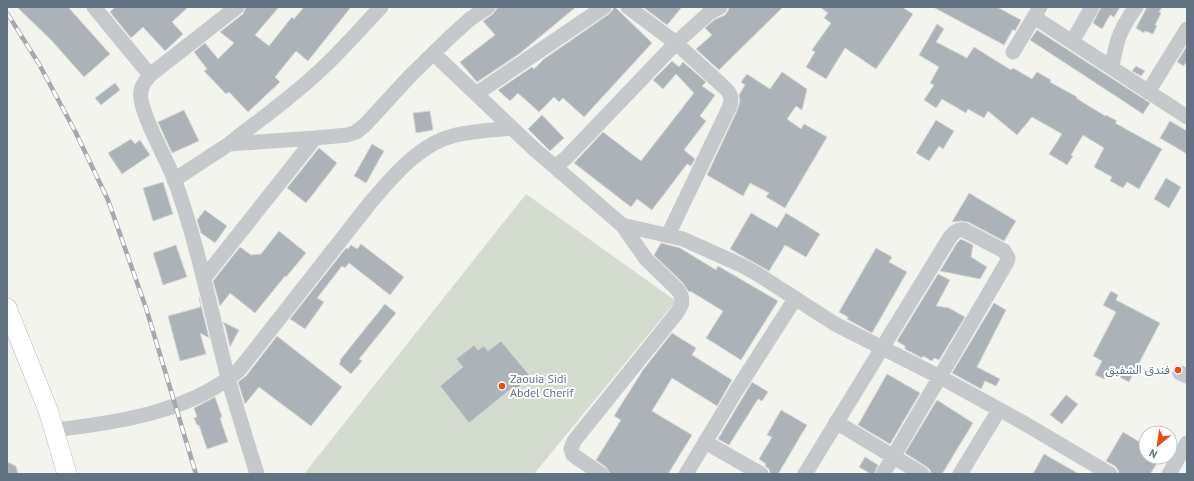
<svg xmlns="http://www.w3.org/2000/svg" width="1194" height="481" font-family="'PT Sans','Noto Sans Arabic',sans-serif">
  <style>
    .green { fill: #d4dcd0 }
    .building { fill: #abb3b8; stroke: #d5d5d2 }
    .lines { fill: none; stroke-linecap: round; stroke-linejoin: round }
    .major-casing { stroke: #b6babe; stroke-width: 20 }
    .minor { stroke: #c6c9cc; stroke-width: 15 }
    .major { stroke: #fff; stroke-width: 19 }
    .rail-casing { stroke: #a3a9af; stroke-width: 4.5 }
    .rail { stroke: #fff; stroke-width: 3; stroke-dasharray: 9; stroke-linecap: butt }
    .poi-dot { fill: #f04814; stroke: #fff; stroke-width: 1.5 }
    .labels { text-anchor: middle; stroke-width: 4; stroke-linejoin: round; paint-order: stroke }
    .poi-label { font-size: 12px; fill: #617383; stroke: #fff; text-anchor: end }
  </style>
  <rect width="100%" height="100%" fill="#f4f4ef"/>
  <path class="green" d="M526 194 676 301 534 474H304Z"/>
  <path class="building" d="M17 7H68L110 54 84 77 52 41Z
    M115 7H188L172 22 183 34 165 51 143 27 131 38 110 12Z
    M246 7H279L255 35 269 46 292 17 294 19 304 7H351L308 61 296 51 275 77 280 82 248 112 229 92 226 94 204 71 207 69 194 52 205 43 218 59 234 43 220 32 243 14Z
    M498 7H576L519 54 477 82 460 62 495 35 483 21 493 14Z
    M615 7 652 43 584 117 563 98 559 102 554 97 539 112 518 93 510 101 498 90 532 67 534 69 544 59 609 14Z
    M643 7H682L667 25Z
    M729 7H783L719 70 696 49 712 35 705 28 714 20 725 15 728 11Z
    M820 7H902L913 14 876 69 845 48 826 79 806 67 815 52 812 50 831 23 824 18 828 13Z
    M933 7H997L1021 20 1015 31 1013 29 1004 45Z
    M1101 7H1120L1114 17 1110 15 1102 29 1093 23Z
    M1147 7H1162L1159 12 1161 13 1155 25 1157 26 1153 34 1145 31 1144 33 1136 28Z
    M937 24 944 29 936 42 967 58 974 47 1011 70 1013 68 1032 79 1037 72 1051 80 1050 82 1077 97 1076 98 1105 116 1106 115 1117 121 1115 123 1162 149 1139 189 1127 182 1123 188 1110 181 1112 177 1094 167 1104 148 1083 135 1071 155 1073 156 1067 165 1049 154 1062 134 1032 117 1017 135 988 111 984 118 968 109 966 113 942 99 936 108 924 100 934 85 930 83 939 67 919 55Z
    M1037 30 1150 103 1143 114 1030 40Z
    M1187 46V60L1184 66 1177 62Z
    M672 61 679 67 683 62 706 82 702 86 715 95 700 116 706 121 684 150 695 159 691 166 687 164 652 210 637 199 631 207 574 163 603 132 641 161 694 93 676 74 663 89 653 80Z
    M1136 66 1145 71 1141 76 1132 71Z
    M782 72 807 89 802 110 796 106 787 119 801 129 804 124 827 137 785 208 766 197 769 193 750 183 743 196 707 175 737 111 740 101 739 95 745 85 741 82 747 74 770 89Z
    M115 83 120 90 101 105 95 98Z
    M184 110 199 141 172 153 158 122Z
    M430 111 433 130 416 133 413 113Z
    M542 115 564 138 550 151 528 129Z
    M936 120 954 131 943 149 939 146 929 161 916 153Z
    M1170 121 1187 131V154L1160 138Z
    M131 139 135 144 140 140 150 155 122 174 108 153Z
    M372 144 384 151 366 183 354 176Z
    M319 148 337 163 306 203 287 188Z
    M1166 178 1181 187 1169 208 1154 199Z
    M163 182 173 214 153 221 143 188Z
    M969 193 1016 221 1004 241 968 222 961 221 952 222Z
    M205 210 227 226 215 243 201 233 197 220Z
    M751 213 777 228 786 213 820 234 806 257 785 245 769 271 730 249Z
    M279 231 306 253 286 277 285 276 255 313 230 293 220 306 213 281 240 247 251 255 261 254Z
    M961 239 973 245 971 257 987 267 980 279 940 271 957 243Z
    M661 243 680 248 716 270 718 266 778 301 741 360 706 338 723 311 690 291 689 292 682 282 654 255Z
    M361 244 404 277 390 295 349 263 345 268 342 266 317 298 324 302 305 329 290 319 346 248 348 249 351 245 357 249Z
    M176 245 187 277 163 285 153 253Z
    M876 248 892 257 889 262 907 272 872 333 847 319 848 317 839 312Z
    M938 274 950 280 936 306 949 308 965 317 939 360 934 358 932 361 923 356 922 358 905 349V346L897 341Z
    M1111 291 1118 295 1116 300 1160 323 1129 382 1108 371 1104 379 1095 375 1102 361 1093 356 1116 312 1103 305Z
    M199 297 209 338 200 333 206 354 180 361 168 316 201 307Z
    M994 303 1006 310 977 367 1000 379 996 386 985 381 981 389 952 373Z
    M385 304 396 313 359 359 362 361 351 374 339 364 341 361 340 360Z
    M223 322 239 330 230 347 225 326Z
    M672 333 696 348 692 355 732 380 717 406 672 378 652 411 692 435 668 474H610L606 467 596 460 621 420 614 416 643 370Z
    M277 336 342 387 311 426 259 387 245 404 238 382 246 376Z
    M501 341 531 377 515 390 512 388 469 423 440 386 463 367 456 359 474 345 478 350 484 346 488 351Z
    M887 374 920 393 890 444 858 425Z
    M752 382 768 392 762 401 758 399 729 445 718 439Z
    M1066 395 1078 404 1062 424 1050 415Z
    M215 397 222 417 220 418 228 442 207 449 199 425H197L194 418 197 417 194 408Z
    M937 400 973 423 942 474H931L930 470 927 467 905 453Z
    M781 410 807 425 778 474H770L769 469 765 466 766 464 759 459 772 437 767 435Z
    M1123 432 1146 446V457H1161L1150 474H1119L1118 470 1115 466 1106 461Z
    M1044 454 1079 474H1033Z
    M865 457 878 465 874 474H871L859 467Z
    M7 462 16 466 18 474H7Z"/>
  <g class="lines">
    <g class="major-casing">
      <path id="major" d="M7 308 48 410 67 474"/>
    </g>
    <path class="minor" d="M94 7 150 75
      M237 7 150 75C146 80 142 84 141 91 137 109 168 161 175 181 198 245 211 312 228 378 237 410 247 442 257 474
      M628 7 676 43 726 89C732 95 732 100 729 108L668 235
      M1034 17 1187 117
      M1072 42 1092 7
      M1013 52 1040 7
      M434 54 533 148 555 167 566 158 676 43 709 13 720 7
      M1112 68C1116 41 1120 29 1136 7
      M1148 92 1187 29
      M476 94 604 7
      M229 144C258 121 288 100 315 75 339 54 359 30 381 7
      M555 167 622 225 646 259 676 288C689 302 678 311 668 324L574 441 571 449 573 455 601 474
      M174 180 229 144 315 138 347 135 356 132 365 125 410 76 449 38 470 19 488 7
      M622 225 683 239 743 266 759 275 835 324 940 377 1022 422 1110 474
      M204 278 315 138
      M1180 373 1187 376
      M836 422 922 474
      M54 430C115 423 191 412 239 370L370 203C393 176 420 143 456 135 474 131 493 130 512 128
      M705 442 761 474
      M686 474 736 391 795 299
      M805 474 950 237C955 232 957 229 964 230L1004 251 1008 258 1007 262 883 474
      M960 474 999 410
      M1169 474 1187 443"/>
    <use href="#major" class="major"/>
    <g class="rail-casing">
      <path id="rail" d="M7 13 39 64 76 133 108 200 146 308 196 474"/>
    </g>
    <use href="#rail" class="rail"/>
  </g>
  <g class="poi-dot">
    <circle cx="1178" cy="370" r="4"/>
    <circle cx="502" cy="386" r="4"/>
  </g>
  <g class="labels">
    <g class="poi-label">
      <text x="1170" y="374">فندق الشفيق</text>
      <text x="510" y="383" text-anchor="start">Zaouia Sidi<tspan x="510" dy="14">Abdel Cherif</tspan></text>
    </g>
  </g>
  <rect width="1194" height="481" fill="none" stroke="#617383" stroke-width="16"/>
  <g transform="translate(1158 445) rotate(209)"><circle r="19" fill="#ffffff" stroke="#c0c7cd"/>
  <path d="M0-3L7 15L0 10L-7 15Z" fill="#f04814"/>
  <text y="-6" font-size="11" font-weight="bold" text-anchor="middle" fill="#617383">N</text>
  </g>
</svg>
